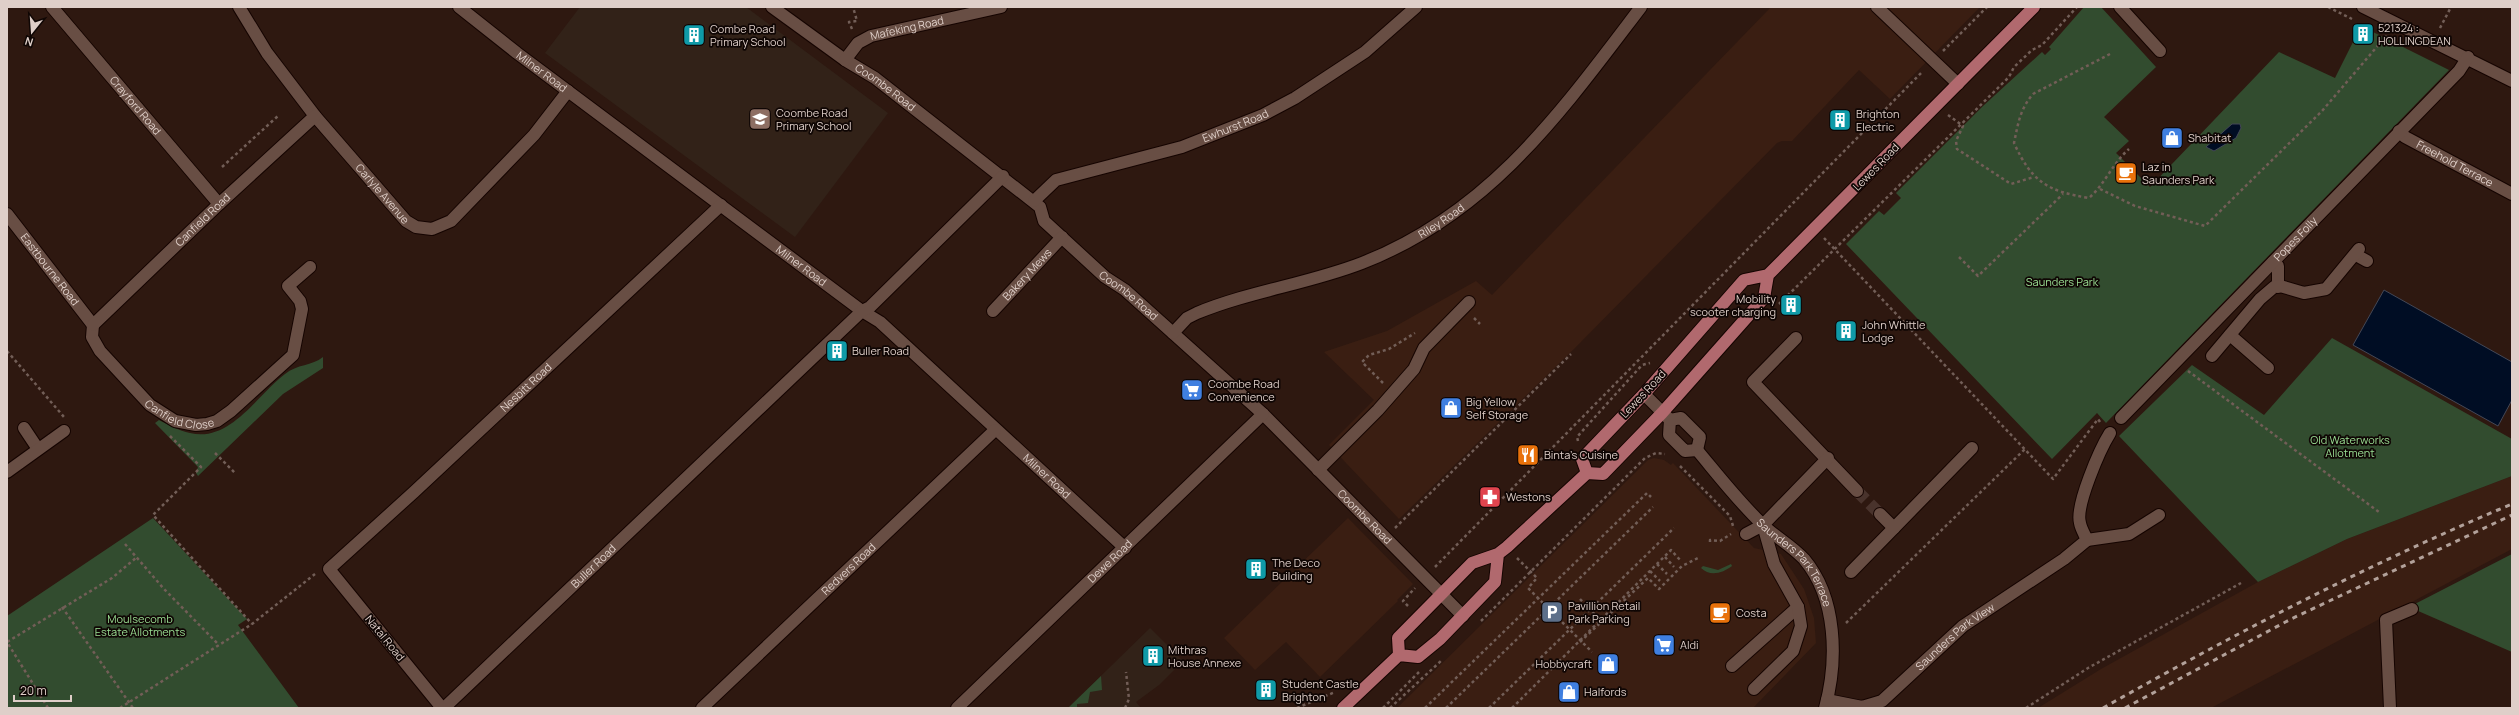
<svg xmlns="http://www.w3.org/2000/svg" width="2519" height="715" font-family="Manrope,sans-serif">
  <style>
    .built { fill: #3a1e12 }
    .education { fill: #322218 }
    .green { fill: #324c2f }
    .water { fill: #000d24; stroke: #434756 }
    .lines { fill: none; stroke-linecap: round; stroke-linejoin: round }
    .minor-tunnel { stroke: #49332c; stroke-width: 12; stroke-dasharray: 12 6; stroke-linecap: butt }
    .minor-casing { stroke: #150400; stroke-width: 14 }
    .major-casing { stroke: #150400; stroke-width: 14 }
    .path { stroke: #725e57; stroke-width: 2.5; stroke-dasharray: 3 3; stroke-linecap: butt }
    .minor { stroke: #684e44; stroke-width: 12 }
    .major { stroke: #b1696e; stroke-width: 12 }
    .rail { stroke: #b2a19a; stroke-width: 3; stroke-dasharray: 5 5; stroke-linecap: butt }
    .labels { text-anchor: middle; stroke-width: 3.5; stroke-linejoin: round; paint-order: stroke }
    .street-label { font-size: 11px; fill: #dfcfc9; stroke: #0f0604 }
    .poi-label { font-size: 11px; fill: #dfcfc9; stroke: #0f0604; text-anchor: start }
    .park-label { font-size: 11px; fill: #9ade93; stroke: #0f0604 }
  </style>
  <rect width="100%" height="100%" fill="#2e1810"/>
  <path class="built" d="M1771 7H1980L1890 99 1859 70 1792 141H1782L1777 143 1575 348 1399 519 1329 445 1374 400 1324 352 1387 331 1476 281 1492 295Z
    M1654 458 1664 460 1671 465 1673 463 1754 548 1781 554 1804 589 1814 618 1816 643 1753 708H1397L1648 460Z
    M2512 476V549L2211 708H2038L2101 669 2258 582 2347 539Z
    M1348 518 1413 584 1397 600 1398 601 1320 677 1286 642 1255 670 1224 638Z"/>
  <path class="education" d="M580 7H746L888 113 795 237 545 53Z
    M1150 628 1183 661 1159 685 1136 702 1141 708H1068Z"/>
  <path class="green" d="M2084 7H2101L2156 67 2104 117 2129 141 2116 153 2150 187 2279 52 2335 78 2361 26 2449 70 2106 423 2097 413 2052 459 1846 244 1879 211 1884 215 1901 198 1896 193 1983 106 2042 52 2045 55 2051 49 2049 47Z
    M2332 338 2512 439V476L2347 539 2258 582 2119 436 2192 365 2264 415Z
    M323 357V368L283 394 198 476 196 473 198 467 155 423 159 420C169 425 179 431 190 433 230 443 258 394 285 374 297 364 312 366 323 357Z
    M153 518 247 619 238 625 299 708H7V616Z
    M2512 554V652L2409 607Z
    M1731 564 1732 566C1723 573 1710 577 1701 568L1703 566 1718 570Z
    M1101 676 1102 690 1090 692 1088 703 1077 704V708H1068Z"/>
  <path class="water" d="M2232 124H2240L2241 128 2236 138 2214 151 2206 147Z
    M2384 290 2512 362V400L2498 426 2353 345Z"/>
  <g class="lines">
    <path class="minor-tunnel" d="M1857 491 1880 514"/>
    <g class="minor-casing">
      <g id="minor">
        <path id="s1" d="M52 7 219 204"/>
        <path id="s2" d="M239 7 267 53 315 116 406 221 416 227 432 229 451 221 534 135 568 91"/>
        <path id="s3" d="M459 7 517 53 862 311 880 322 1125 548"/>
        <path id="s4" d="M772 7 845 60 875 78 1040 207 1044 221 1105 277 1125 290 1263 414 1463 616"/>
        <path d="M1877 7 1958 84"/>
        <path d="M2120 7 2160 51"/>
        <path d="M2363 7 2512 81"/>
        <path id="s5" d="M845 60 858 43 871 36 1001 7"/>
        <path id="s6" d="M2399 131 2405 137 2512 194"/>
        <path id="s7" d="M1034 201 1056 180 1182 147 1263 115 1295 98 1365 52 1416 7"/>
        <path id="s8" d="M7 214 93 325"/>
        <path d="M2356 255 2367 261"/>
        <path d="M2273 262 2278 266V287"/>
        <path id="s9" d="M993 311 1062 237"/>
        <path id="s10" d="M93 325 92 337 100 351 150 405 175 421 196 425 207 424 217 421 231 411 293 355 302 309 300 301 288 286 310 267"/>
        <path id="s11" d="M93 325 219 204 315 116"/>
        <path id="s12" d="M1173 333 1187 318 1197 313C1250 291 1308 284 1362 263 1490 213 1561 112 1641 7"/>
        <path d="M2230 335 2268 368"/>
        <path d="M1796 338 1753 382 1857 491"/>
        <path d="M2212 356 2260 299 2274 287 2280 286 2304 293 2326 289 2359 249"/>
        <path d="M1644 394 1670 420 1669 435 1685 451 1697 450"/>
        <path id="s13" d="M2121 418 2459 71 2468 57"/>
        <path d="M1670 420 1681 418 1700 437 1697 450"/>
        <path d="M24 428 38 449"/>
        <path id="s14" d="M1697 450C1718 475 1738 501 1762 524 1775 537 1791 545 1804 559 1837 598 1838 660 1825 708"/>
        <path d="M1318 470 1378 410 1414 369 1424 348 1469 302"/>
        <path d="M7 472 64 431"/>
        <path d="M1880 514 1894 528"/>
        <path d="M1746 534 1763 525 1828 458"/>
        <path d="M2087 540 2129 534 2159 515"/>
        <path d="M1851 572 1972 448"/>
        <path d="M1732 666 1798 607"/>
        <path d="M1754 689 1793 651 1801 626 1798 607 1774 564 1763 525"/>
        <path id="s15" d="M1827 700 1862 707 1882 701 1963 626 2064 559 2087 540C2085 535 2081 529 2080 523 2075 506 2100 449 2110 433"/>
        <path id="s16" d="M442 708 329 569 414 492 721 205"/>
        <path id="s17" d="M444 708 862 311 870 307 1003 176"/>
        <path id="s18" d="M702 708 995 430"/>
        <path id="s19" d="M957 708 1263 414"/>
        <path d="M2390 708 2386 620 2412 609"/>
      </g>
    </g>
    <g class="major-casing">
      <path id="major" d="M1587 473 1582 459 1644 394 1744 280 1768 275 2034 7
        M1399 655 1398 638 1472 563 1498 554 1507 547 1587 473 1603 474 1662 413 1764 298 1768 275
        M1343 708 1399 655 1418 657 1440 639 1495 582 1498 554"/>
    </g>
    <path class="path" d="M2328 7 2352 19
      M2440 28 2451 7
      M852 29 849 22 857 21 853 7
      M1943 51 1987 7
      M2110 54 2033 94C2020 109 2018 124 2014 143 2032 182 2047 191 2089 198 2105 184 2112 164 2129 149
      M1948 115 1963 126 1956 141 1957 149 2011 184 2034 177
      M222 167 279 115
      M2100 189 2135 206 2205 226 2322 111 2387 35
      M1824 238 2053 479 2098 419 2100 422
      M1959 257 1978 276 2063 194
      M1779 304 2009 77 2014 67 2032 50 2042 45 2077 7
      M1474 318 1480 324
      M7 351 64 417
      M2188 371 2379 512
      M1383 383 1362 362 1369 355 1389 349 1415 333
      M170 436 201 467 153 515 252 624
      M1578 441 1577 437 1585 428 1642 365 1650 363
      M215 453 235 473
      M1680 466 1730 516 1733 526
      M1395 528 1571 354
      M1710 542V540L1720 541 1731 534
      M125 544 164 589 219 645
      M1665 557 1674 567
      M1517 558 1537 578 1528 588 1592 652
      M1657 564 1667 574
      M1435 567 1923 71
      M1650 571 1660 581
      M1580 599 1600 620
      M1408 606 1403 601 1415 588
      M62 607 133 708
      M1481 621 1645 458 1656 453 1665 454
      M1846 623 2025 449
      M1580 642 1648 578 1659 589 1682 566 1698 558
      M48 708 7 642 112 578 137 557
      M120 708 252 624 315 574
      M1125 708 1129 699 1126 672
      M1297 708 1335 692
      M1383 708 1419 672
      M1390 708 1442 660
      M1425 708 1647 493 1651 497
      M1446 708 1653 507
      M1489 708 1674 528
      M1512 708 1671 550 1681 561
      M2026 708 2088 668 2241 583"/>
    <use href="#minor" class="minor"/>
    <use href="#major" class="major"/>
    <path class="rail" d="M2103 708C2236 633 2371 563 2512 504
      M2125 708 2291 619 2512 515"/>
  </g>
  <defs>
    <g id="building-square" transform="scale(1.15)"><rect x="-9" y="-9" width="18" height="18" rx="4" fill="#0f9aa8" stroke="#0f0604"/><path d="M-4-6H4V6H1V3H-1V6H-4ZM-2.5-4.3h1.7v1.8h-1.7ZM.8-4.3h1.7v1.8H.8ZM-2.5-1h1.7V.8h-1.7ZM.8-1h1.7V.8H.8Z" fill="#fff"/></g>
    <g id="school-square" transform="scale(1.15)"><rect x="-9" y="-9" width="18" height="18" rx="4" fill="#8d6e63" stroke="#0f0604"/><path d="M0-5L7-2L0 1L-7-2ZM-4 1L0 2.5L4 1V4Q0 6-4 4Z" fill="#fff"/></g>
    <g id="shop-square" transform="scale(1.15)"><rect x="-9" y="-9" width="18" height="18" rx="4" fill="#3f7fe0" stroke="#0f0604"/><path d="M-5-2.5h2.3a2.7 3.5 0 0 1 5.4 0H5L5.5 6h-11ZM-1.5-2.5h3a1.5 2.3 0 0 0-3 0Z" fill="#fff"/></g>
    <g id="cafe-square" transform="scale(1.15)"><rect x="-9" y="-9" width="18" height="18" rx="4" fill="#e8710a" stroke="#0f0604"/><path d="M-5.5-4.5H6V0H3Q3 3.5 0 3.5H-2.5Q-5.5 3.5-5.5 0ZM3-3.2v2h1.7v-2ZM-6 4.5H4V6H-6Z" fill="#fff"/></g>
    <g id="supermarket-square" transform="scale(1.15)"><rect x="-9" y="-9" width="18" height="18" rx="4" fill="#3f7fe0" stroke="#0f0604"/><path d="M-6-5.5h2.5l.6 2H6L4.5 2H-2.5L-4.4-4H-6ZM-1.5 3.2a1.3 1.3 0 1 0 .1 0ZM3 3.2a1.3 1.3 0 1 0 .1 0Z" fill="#fff"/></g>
    <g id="restaurant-square" transform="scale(1.15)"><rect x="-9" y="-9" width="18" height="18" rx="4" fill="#e8710a" stroke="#0f0604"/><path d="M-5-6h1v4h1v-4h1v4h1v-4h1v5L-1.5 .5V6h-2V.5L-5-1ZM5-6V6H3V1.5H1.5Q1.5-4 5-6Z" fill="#fff"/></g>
    <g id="pharmacy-square" transform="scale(1.15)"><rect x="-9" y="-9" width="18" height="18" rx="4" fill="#e0444e" stroke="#0f0604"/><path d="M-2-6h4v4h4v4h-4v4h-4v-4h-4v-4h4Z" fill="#fff"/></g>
    <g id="parking-square" transform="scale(1.15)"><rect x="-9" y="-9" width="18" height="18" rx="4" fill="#5c6f8a" stroke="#0f0604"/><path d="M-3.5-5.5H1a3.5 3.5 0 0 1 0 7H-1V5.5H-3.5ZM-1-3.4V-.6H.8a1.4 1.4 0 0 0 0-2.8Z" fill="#fff"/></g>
  </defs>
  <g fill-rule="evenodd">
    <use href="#building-square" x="2363" y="34"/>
    <use href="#building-square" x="694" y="35"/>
    <use href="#school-square" x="760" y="119"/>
    <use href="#building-square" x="1840" y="120"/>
    <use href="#shop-square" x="2172" y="138"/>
    <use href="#cafe-square" x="2126" y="173"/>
    <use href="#building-square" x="1791" y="305"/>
    <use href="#building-square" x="1846" y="331"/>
    <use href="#building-square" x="837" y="351"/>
    <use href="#supermarket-square" x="1192" y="390"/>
    <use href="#shop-square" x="1451" y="408"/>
    <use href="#restaurant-square" x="1528" y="455"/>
    <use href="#pharmacy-square" x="1490" y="497"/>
    <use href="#building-square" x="1256" y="569"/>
    <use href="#parking-square" x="1552" y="612"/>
    <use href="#cafe-square" x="1720" y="613"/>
    <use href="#supermarket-square" x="1664" y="645"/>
    <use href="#building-square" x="1153" y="656"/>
    <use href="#shop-square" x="1608" y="664"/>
    <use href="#building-square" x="1266" y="690"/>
    <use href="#shop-square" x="1569" y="692"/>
  </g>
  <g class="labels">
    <g class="street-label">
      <text dy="4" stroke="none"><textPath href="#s5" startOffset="73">Mafeking Road</textPath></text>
      <text dy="4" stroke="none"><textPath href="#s3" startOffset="105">Milner Road</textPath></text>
      <text dy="4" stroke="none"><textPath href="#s4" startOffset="139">Coombe Road</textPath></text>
      <text dy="4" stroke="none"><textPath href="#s1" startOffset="129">Crayford Road</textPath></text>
      <text dy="4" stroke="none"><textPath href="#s7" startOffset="218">Ewhurst Road</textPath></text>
      <text dy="4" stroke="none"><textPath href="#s6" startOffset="65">Freehold Terrace</textPath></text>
      <text transform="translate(1876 167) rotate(-46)" y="4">Lewes Road</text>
      <text dy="4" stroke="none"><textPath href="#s2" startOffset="236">Carlyle Avenue</textPath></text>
      <text dy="4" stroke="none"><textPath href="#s11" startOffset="152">Canfield Road</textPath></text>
      <text dy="4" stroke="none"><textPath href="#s12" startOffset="294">Riley Road</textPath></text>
      <text dy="4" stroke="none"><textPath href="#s13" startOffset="250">Popes Folly</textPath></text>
      <text dy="4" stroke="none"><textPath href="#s3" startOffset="429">Milner Road</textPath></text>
      <text dy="4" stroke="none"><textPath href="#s8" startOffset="70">Eastbourne Road</textPath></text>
      <text dy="4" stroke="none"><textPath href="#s9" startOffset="50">Bakery Mews</textPath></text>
      <text dy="4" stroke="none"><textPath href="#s4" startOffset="462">Coombe Road</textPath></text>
      <text dy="4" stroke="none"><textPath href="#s16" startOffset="447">Nesbitt Road</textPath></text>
      <text transform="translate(1643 394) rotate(-47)" y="4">Lewes Road</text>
      <text dy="4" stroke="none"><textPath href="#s10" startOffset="134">Canfield Close</textPath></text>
      <text dy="4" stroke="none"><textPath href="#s3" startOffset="753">Milner Road</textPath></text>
      <text dy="4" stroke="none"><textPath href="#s4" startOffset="786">Coombe Road</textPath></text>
      <text dy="4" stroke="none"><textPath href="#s19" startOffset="212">Dewe Road</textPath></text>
      <text dy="4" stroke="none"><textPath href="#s14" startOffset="150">Saunders Park Terrace</textPath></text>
      <text dy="4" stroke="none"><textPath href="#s17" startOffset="206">Buller Road</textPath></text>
      <text dy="4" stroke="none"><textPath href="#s18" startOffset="202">Redvers Road</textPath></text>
      <text dy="4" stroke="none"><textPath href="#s15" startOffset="154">Saunders Park View</textPath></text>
      <text transform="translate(385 638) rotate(51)" y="4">Natal Road</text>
    </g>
    <g class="poi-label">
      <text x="2378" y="32">521324 :<tspan x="2378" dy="13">HOLLINGDEAN</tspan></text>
      <text x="710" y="33">Combe Road<tspan x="710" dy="13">Primary School</tspan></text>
      <text x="776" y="117">Coombe Road<tspan x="776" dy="13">Primary School</tspan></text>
      <text x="1856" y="118">Brighton<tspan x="1856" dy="13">Electric</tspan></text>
      <text x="2188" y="142">Shabitat</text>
      <text x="2142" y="171">Laz in<tspan x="2142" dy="13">Saunders Park</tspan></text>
      <text x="1776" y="303" text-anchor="end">Mobility<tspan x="1776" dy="13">scooter charging</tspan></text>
      <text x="1862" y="329">John Whittle<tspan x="1862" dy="13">Lodge</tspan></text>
      <text x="852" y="355">Buller Road</text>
      <text x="1208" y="388">Coombe Road<tspan x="1208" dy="13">Convenience</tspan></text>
      <text x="1466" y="406">Big Yellow<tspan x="1466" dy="13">Self Storage</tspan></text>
      <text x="1544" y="459">Binta's Cuisine</text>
      <text x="1506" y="501">Westons</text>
      <text x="1272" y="567">The Deco<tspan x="1272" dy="13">Building</tspan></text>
      <text x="1568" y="610">Pavillion Retail<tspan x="1568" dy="13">Park Parking</tspan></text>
      <text x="1736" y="617">Costa</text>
      <text x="1680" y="649">Aldi</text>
      <text x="1168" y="654">Mithras<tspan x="1168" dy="13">House Annexe</tspan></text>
      <text x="1592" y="668" text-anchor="end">Hobbycraft</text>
      <text x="1282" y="688">Student Castle<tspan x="1282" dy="13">Brighton</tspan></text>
      <text x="1584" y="696">Halfords</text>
    </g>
    <g class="park-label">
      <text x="2062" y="286">Saunders Park</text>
      <text x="2350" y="444">Old Waterworks<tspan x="2350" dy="13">Allotment</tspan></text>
      <text x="140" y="623">Moulsecomb<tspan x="140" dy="13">Estate Allotments</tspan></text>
    </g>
  </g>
  <rect width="2519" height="715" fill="none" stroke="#dfcfc9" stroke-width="16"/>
  <g transform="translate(32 32) rotate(197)" stroke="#0f0604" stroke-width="3" paint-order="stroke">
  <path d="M0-3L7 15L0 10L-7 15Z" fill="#dfcfc9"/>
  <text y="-6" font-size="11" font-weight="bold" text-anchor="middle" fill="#dfcfc9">N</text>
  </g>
  <path d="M14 695v6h57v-6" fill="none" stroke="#dfcfc9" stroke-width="2"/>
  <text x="20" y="695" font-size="12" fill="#dfcfc9" stroke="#0f0604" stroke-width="3" paint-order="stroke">20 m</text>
</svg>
